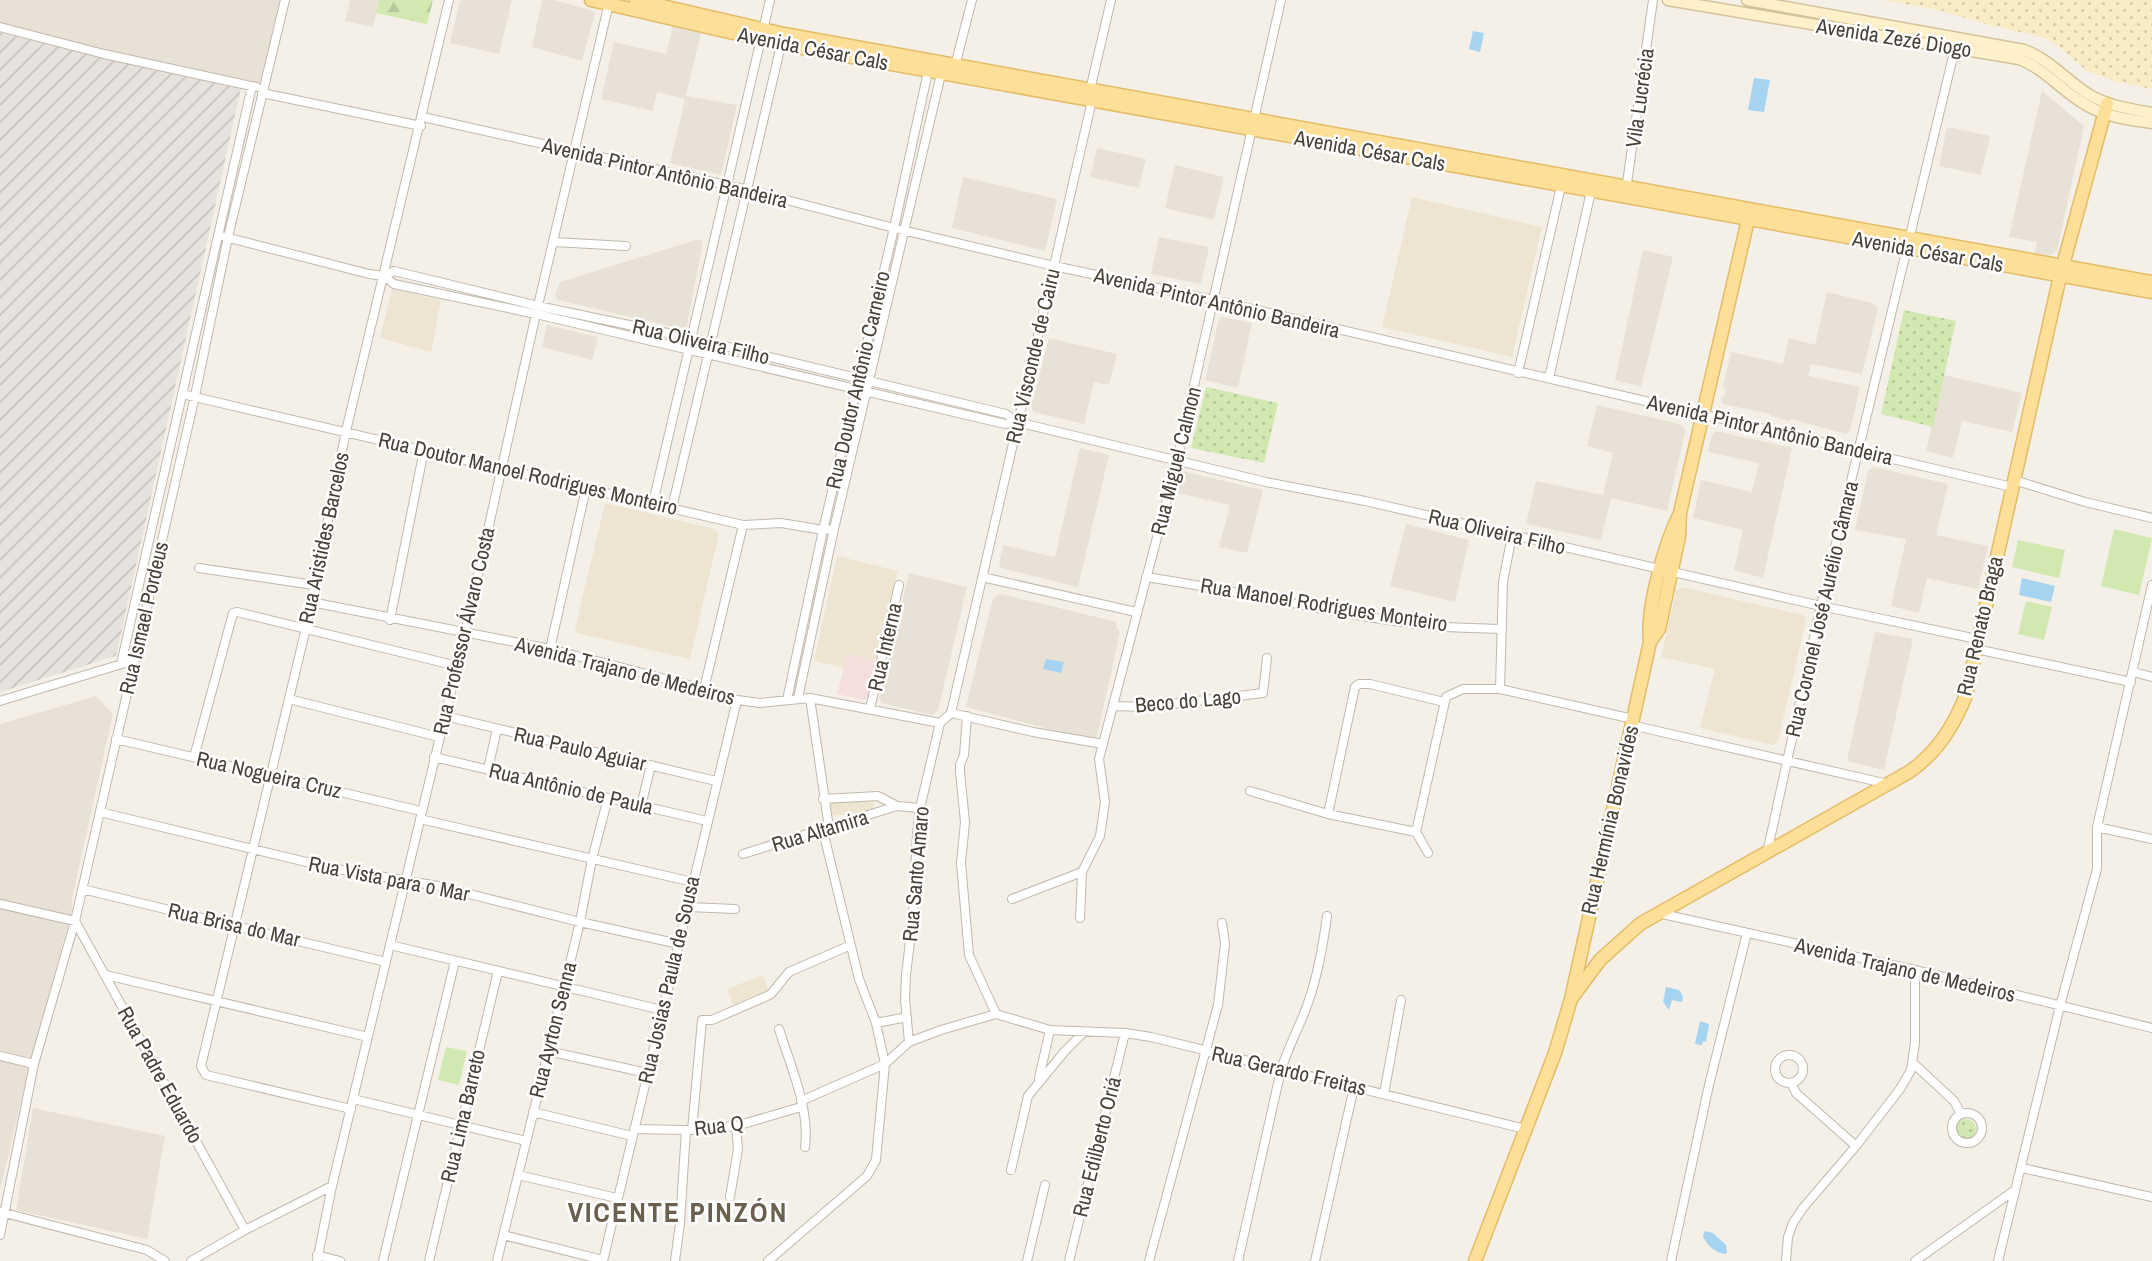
<svg xmlns="http://www.w3.org/2000/svg" width="2152" height="1261" font-family="'Archivo Narrow',sans-serif">
  <style>
    .residential { fill: #e8e2d6 }
    .industrial { fill: url(#industrial-furrows) }
    .education { fill: #ede5d2 }
    .medical { fill: #f5dfdc }
    .grass { fill: url(#grass-dots) }
    .forest { fill: url(#forest-firs) }
    .sand { fill: url(#sand-dots) }
    .garden { fill: #d1e8b1 }
    .water { fill: #a5d3f0 }
    .lines { fill: none; stroke-linecap: round; stroke-linejoin: round }
    .street-casing { stroke: #c0b8ab; stroke-width: 10 }
    .secondary-casing { stroke: #d4c399; stroke-width: 13 }
    .primary-casing { stroke: #e4bc67; stroke-width: 15 }
    .street { stroke: #fff; stroke-width: 8 }
    .secondary { stroke: #fef0c8; stroke-width: 10 }
    .primary { stroke: #fedf98; stroke-width: 12 }
    .labels { text-anchor: middle; stroke-width: 5; stroke-linejoin: round; paint-order: stroke }
    .street-label { font-size: 21px; fill: #484137; stroke: #fff }
    .district-label { font-size: 28px; font-weight: bold; letter-spacing: 2px; fill: #6b5f4e; stroke: #fff }
  </style>
  <defs>
    <pattern id="industrial-furrows" width="10" height="10" patternUnits="userSpaceOnUse" patternTransform="scale(1.75)"><rect width="10" height="10" fill="#e7e2dd"/><path d="M-1 1l2-2M0 10L10 0M9 11l2-2" fill="none" stroke="#c8c3be"/></pattern>
    <pattern id="grass-dots" width="8" height="8" patternUnits="userSpaceOnUse" patternTransform="scale(1.75)"><rect width="8" height="8" fill="#d1e8b1"/><path d="M2 2h.1M6 6h.1" fill="none" stroke="#b5c899" stroke-width="1.8" stroke-linecap="round"/></pattern>
    <pattern id="forest-firs" width="22" height="20" patternUnits="userSpaceOnUse" patternTransform="scale(1.75)"><rect width="22" height="20" fill="#d1e8b1"/><path d="M5 1l3.5 6h-7zM16 11l3.5 6h-7z" fill="#b5c899"/></pattern>
    <pattern id="sand-dots" width="8" height="8" patternUnits="userSpaceOnUse" patternTransform="scale(1.75)"><rect width="8" height="8" fill="#f8ecc5"/><path d="M2 2h.1M6 6h.1" fill="none" stroke="#d6ccaa" stroke-width="1.8" stroke-linecap="round"/></pattern>
  </defs>
  <rect width="100%" height="100%" fill="#f4f0e8"/>
  <path class="residential" d="M0 0H284L265 84 0 28Z
    M350 0H379L373 27 345 21Z
    M460 0H512L499 54 450 43Z
    M542 0H554L591 10 595 13 582 61 532 47Z
    M673 26 701 33 686 96 737 105 721 175 670 163 685 99 657 92 653 111 601 99 614 42 666 54Z
    M2042 91 2084 126 2057 251 2051 255 2035 253 2037 242 2009 237Z
    M1947 127 1990 136 1981 175 1939 166Z
    M1097 148 1146 159 1139 188 1090 177Z
    M1175 165 1224 177 1214 220 1165 208Z
    M963 177 1057 199 1045 251 952 228Z
    M1159 237 1209 247 1201 284 1151 274Z
    M699 239 703 242 686 330 558 300 555 295 560 282Z
    M1643 250 1673 257 1641 387 1615 380Z
    M1827 292 1875 304 1878 308 1862 374 1811 364 1808 376 1860 387 1850 431 1846 434 1791 419 1789 421 1771 416V414L1722 404 1721 399 1724 396 1726 390 1723 388 1731 352 1783 364 1789 338 1815 345Z
    M1223 317 1252 323 1238 388 1205 380 1219 319Z
    M547 325 598 337 592 360 542 347Z
    M1049 338 1117 354 1109 385 1094 382 1084 424 1034 412 1031 407Z
    M1944 375 2022 393 2012 432 1962 421 1953 458 1926 451Z
    M1597 405 1680 424 1684 428 1685 433 1667 511 1611 498 1601 540 1526 524 1536 481 1603 495 1613 453 1587 446Z
    M1716 431 1792 448 1763 578 1734 570 1743 530 1693 518 1701 480 1752 492 1759 463 1708 452 1712 435Z
    M1080 448 1109 455 1078 587 1001 568 999 565 1003 545 1055 557Z
    M1874 467 1948 484 1936 535 1988 546 1978 589 1927 578 1919 613 1891 606 1906 539 1855 530 1868 471Z
    M1182 471 1263 490 1247 553 1219 547 1230 505 1177 493Z
    M1406 524 1469 540 1455 602 1390 586Z
    M909 573 967 587 938 711 932 715 882 703 879 698Z
    M1001 594 1117 622 1116 627 1120 632 1097 737 1090 740 966 707 993 598Z
    M1875 632 1913 639 1884 770 1847 761Z
    M96 696 113 714 72 899V910L34 1048 0 1190V724Z
    M33 1108 165 1136 147 1239 16 1210Z"/>
  <path class="industrial" d="M0 33 241 88 116 656 0 692Z"/>
  <path class="education" d="M1412 197 1542 227 1512 357 1382 327Z
    M392 289 441 300 431 352 380 338Z
    M605 503 715 529 719 534 690 659 577 633 575 629Z
    M837 556 898 571 876 661 848 654 844 668 814 661Z
    M1682 587 1803 615 1806 620 1778 741 1773 745 1700 728 1715 669 1661 657 1676 591Z
    M873 797 874 812 828 816 826 801Z
    M763 975 770 994 734 1008 727 989Z"/>
  <path class="medical" d="M847 654 876 661 868 697 863 700 837 694Z"/>
  <path class="grass" d="M1904 310 1956 321 1933 427 1881 414Z
    M1206 387 1278 403 1264 463 1191 448Z
    M1956 1129a10 10 0 1 1 20 0a10 10 0 1 1-20 0Z"/>
  <path class="forest" d="M379 0H433L427 24 376 13Z"/>
  <path class="sand" d="M1883 0H2152V89L2118 82 2087 71 2058 46 2045 38 1989 25 1939 10Z"/>
  <path class="garden" d="M2114 529 2152 538 2139 595 2101 586Z
    M2018 540 2065 550 2059 578 2012 567Z
    M2026 601 2052 607 2044 640 2018 634Z
    M446 1047 467 1051 459 1085 438 1080Z"/>
  <path class="water" d="M1473 31 1484 33 1480 52 1469 49Z
    M1754 78 1770 80 1764 112 1748 110Z
    M2022 578 2055 586 2051 602 2019 595Z
    M1046 659 1064 662 1061 673 1043 669Z
    M1666 987 1679 990 1683 996 1682 1002 1672 1000 1669 1010 1663 1002Z
    M1700 1021 1709 1024 1706 1042 1703 1041 1702 1045 1695 1044Z
    M1705 1231 1713 1233 1726 1245 1727 1253 1724 1254C1715 1252 1705 1244 1703 1235Z"/>
  <g class="lines">
    <g class="street-casing">
      <path id="street" d="M0 27 104 54 256 87
        M955 66 972 0
        M262 93 421 126
        M423 117 748 190 894 228 1054 266 1214 300 2012 487
        M1626 190 1653 0
        M218 235 369 274 384 276 394 271 538 306 691 338 1006 414 1017 422 1266 482 1365 501 1821 606 1977 639
        M554 242 626 246
        M384 276 394 284 536 314 1005 424 1017 422
        M1518 373 1562 182
        M1549 378 1592 187
        M182 394 743 525 781 523 823 530 834 529
        M2014 480 2085 502 2152 518
        M653 503 770 0
        M672 508 782 41
        M199 568 314 585
        M982 577 1136 612
        M1146 577C1242 591 1336 615 1432 626 1455 628 1479 628 1502 629
        M311 602 550 649 704 689 737 700 760 703 810 698 940 723
        M390 620 424 450
        M550 649 586 488
        M1976 649 2131 682
        M121 664 252 86
        M2133 672 2152 677
        M704 689 743 525
        M1500 689 1503 582 1512 535
        M798 698 834 529 942 70
        M810 698 829 828
        M289 699 439 737
        M787 700 823 530 894 228 929 67
        M0 701 135 660
        M1113 706 1147 707 1263 693 1267 658
        M870 708 899 585
        M951 713 1091 105 1090 90 1111 0
        M951 713 1033 732 1103 744
        M445 716 716 781
        M967 716 964 755 960 765V772L965 822 961 863 969 955 996 1014
        M1631 725 1888 784
        M116 739 421 811
        M194 757 233 613 237 612 457 666
        M434 757 707 821
        M488 769 497 729
        M1250 791 1328 814 1416 832
        M823 799 878 796 897 806 920 808
        M641 806 651 765
        M100 812 331 868 438 886 580 922 679 944
        M1328 814 1355 687 1359 684H1370L1444 702
        M420 819 693 882
        M2097 827 2152 839
        M1428 853 1416 832 1446 697 1463 689H1500L1633 719
        M1767 853 1821 606 1956 44
        M743 854 897 806
        M82 889 386 962
        M1012 899 1082 872
        M0 904 75 921 245 1230
        M688 907 735 909
        M1658 913 1915 970 2152 1028
        M1080 918 1082 872 1100 836 1105 802 1099 759 1177 461 1281 0
        M390 945 662 1010
        M106 975 368 1037
        M876 1023 907 1017
        M779 1029C790 1065 810 1108 805 1147
        M909 1042 905 999 906 975 913 916 917 834 920 808 940 723 951 713
        M548 1051 647 1073
        M1775 1069a14 14 0 1 1 28 0a14 14 0 1 1-28 0Z
        M0 1056 34 1064
        M1913 1063 1954 1101 1961 1114
        M1039 1078 1050 1030
        M1791 1083 1796 1093 1856 1146
        M1384 1094 1401 1000
        M353 1099 526 1141
        M801 1101 885 1064 909 1042 941 1030 996 1014 1050 1030 1125 1033 1151 1037 1525 1129
        M351 1109 206 1075 201 1066 306 628 346 431 449 0
        M533 1112 632 1136
        M1952 1128a15 15 0 1 1 30 0a15 15 0 1 1-30 0Z
        M634 1129 686 1130 736 1126 801 1107
        M692 1130 702 1020H712L765 997 771 994 789 972 851 945
        M2022 1168 2152 1197
        M1011 1170 1028 1096 1065 1051 1084 1032
        M518 1175 617 1198
        M730 1197 738 1149 736 1126
        M1 1212 147 1250 165 1261
        M0 1235 34 1064 75 921 195 396 228 237 285 0
        M503 1235 603 1260
        M317 1255 340 1261
        M191 1261 245 1230 332 1186
        M317 1261 332 1186 465 633 536 314 609 3
        M383 1261 455 961
        M429 1261 498 971
        M497 1261 580 922 592 859 608 798
        M603 1261 737 700
        M675 1261 680 1223 686 1130
        M768 1261 867 1176 876 1160 885 1064 876 1023 859 979 823 831
        M1027 1261 1045 1185
        M1069 1261 1125 1033
        M1149 1261 1218 1005 1225 944 1222 923
        M1238 1261 1281 1070C1288 1047 1300 1026 1308 1003 1318 975 1323 946 1327 916
        M1315 1261 1354 1087
        M1671 1261 1709 1085 1747 933
        M1786 1261 1788 1237 1793 1223 1803 1208 1856 1146 1900 1089 1911 1070 1915 1043V970
        M1915 1261 2015 1190
        M1998 1261 2060 1006 2097 869V827L2152 585"/>
    </g>
    <g class="secondary-casing">
      <path id="secondary" d="M1668 0 2019 59C2046 69 2062 92 2088 106 2107 117 2130 120 2152 123
        M1747 0 2024 50C2049 59 2066 80 2088 94 2108 106 2129 109 2152 113"/>
    </g>
    <g class="primary-casing">
      <path id="primary" d="M591 0 781 44 2152 292
        M636 0 784 34 2152 282
        M1650 642 1659 629 1679 537 1680 513 1750 211
        M1571 999 1600 960 1640 924 1909 772C1937 753 1954 726 1966 695L2060 276 2107 104
        M1475 1261 1555 1053 1571 999 1650 642C1646 608 1665 543 1680 513"/>
    </g>
    <use href="#street" class="street"/>
    <use href="#secondary" class="secondary"/>
    <use href="#primary" class="primary"/>
  </g>
  <g class="labels">
    <g class="street-label">
      <text transform="translate(1894 38) rotate(9)" y="7">Avenida Zezé Diogo</text>
      <text transform="translate(813 49) rotate(11)" y="7">Avenida César Cals</text>
      <text transform="translate(1640 98) rotate(-82)" y="7">Vila Lucrécia</text>
      <text transform="translate(1370 151) rotate(10)" y="7">Avenida César Cals</text>
      <text transform="translate(665 173) rotate(13)" y="7">Avenida Pintor Antônio Bandeira</text>
      <text transform="translate(1928 252) rotate(10)" y="7">Avenida César Cals</text>
      <text transform="translate(1217 303) rotate(13)" y="7">Avenida Pintor Antônio Bandeira</text>
      <text transform="translate(701 342) rotate(13)" y="7">Rua Oliveira Filho</text>
      <text transform="translate(1033 356) rotate(-77)" y="7">Rua Visconde de Cairu</text>
      <text transform="translate(858 380) rotate(-77)" y="7">Rua Doutor Antônio Carneiro</text>
      <text transform="translate(1770 430) rotate(13)" y="7">Avenida Pintor Antônio Bandeira</text>
      <text transform="translate(1176 461) rotate(-76)" y="7">Rua Miguel Calmon</text>
      <text transform="translate(528 474) rotate(13)" y="7">Rua Doutor Manoel Rodrigues Monteiro</text>
      <text transform="translate(1497 532) rotate(13)" y="7">Rua Oliveira Filho</text>
      <text transform="translate(324 538) rotate(-78)" y="7">Rua Aristides Barcelos</text>
      <text transform="translate(1324 605) rotate(9)" y="7">Rua Manoel Rodrigues Monteiro</text>
      <text transform="translate(1822 609) rotate(-77)" y="7">Rua Coronel José Aurélio Câmara</text>
      <text transform="translate(144 618) rotate(-77)" y="7">Rua Ismael Pordeus</text>
      <text transform="translate(1980 626) rotate(-77)" y="7">Rua Renato Braga</text>
      <text transform="translate(464 631) rotate(-77)" y="7">Rua Professor Álvaro Costa</text>
      <text transform="translate(885 647) rotate(-77)" y="7">Rua Interna</text>
      <text transform="translate(625 671) rotate(14)" y="7">Avenida Trajano de Medeiros</text>
      <text transform="translate(1188 701) rotate(-5)" y="7">Beco do Lago</text>
      <text transform="translate(580 749) rotate(13)" y="7">Rua Paulo Aguiar</text>
      <text transform="translate(269 775) rotate(13)" y="7">Rua Nogueira Cruz</text>
      <text transform="translate(571 789) rotate(13)" y="7">Rua Antônio de Paula</text>
      <text transform="translate(1610 820) rotate(-77)" y="7">Rua Hermínia Bonavides</text>
      <text transform="translate(820 831) rotate(-17)" y="7">Rua Altamira</text>
      <text transform="translate(916 874) rotate(-85)" y="7">Rua Santo Amaro</text>
      <text transform="translate(389 879) rotate(11)" y="7">Rua Vista para o Mar</text>
      <text transform="translate(234 925) rotate(13)" y="7">Rua Brisa do Mar</text>
      <text transform="translate(1905 970) rotate(13)" y="7">Avenida Trajano de Medeiros</text>
      <text transform="translate(669 980) rotate(-77)" y="7">Rua Josias Paula de Sousa</text>
      <text transform="translate(553 1030) rotate(-76)" y="7">Rua Ayrton Senna</text>
      <text transform="translate(1289 1071) rotate(13)" y="7">Rua Gerardo Freitas</text>
      <text transform="translate(160 1075) rotate(61)" y="7">Rua Padre Eduardo</text>
      <text transform="translate(463 1116) rotate(-77)" y="7">Rua Lima Barreto</text>
      <text transform="translate(719 1126) rotate(-7)" y="7">Rua Q</text>
      <text transform="translate(1097 1147) rotate(-76)" y="7">Rua Edilberto Oriá</text>
    </g>
    <g class="district-label">
      <text x="678" y="1222">VICENTE PINZÓN</text>
    </g>
  </g>
</svg>
